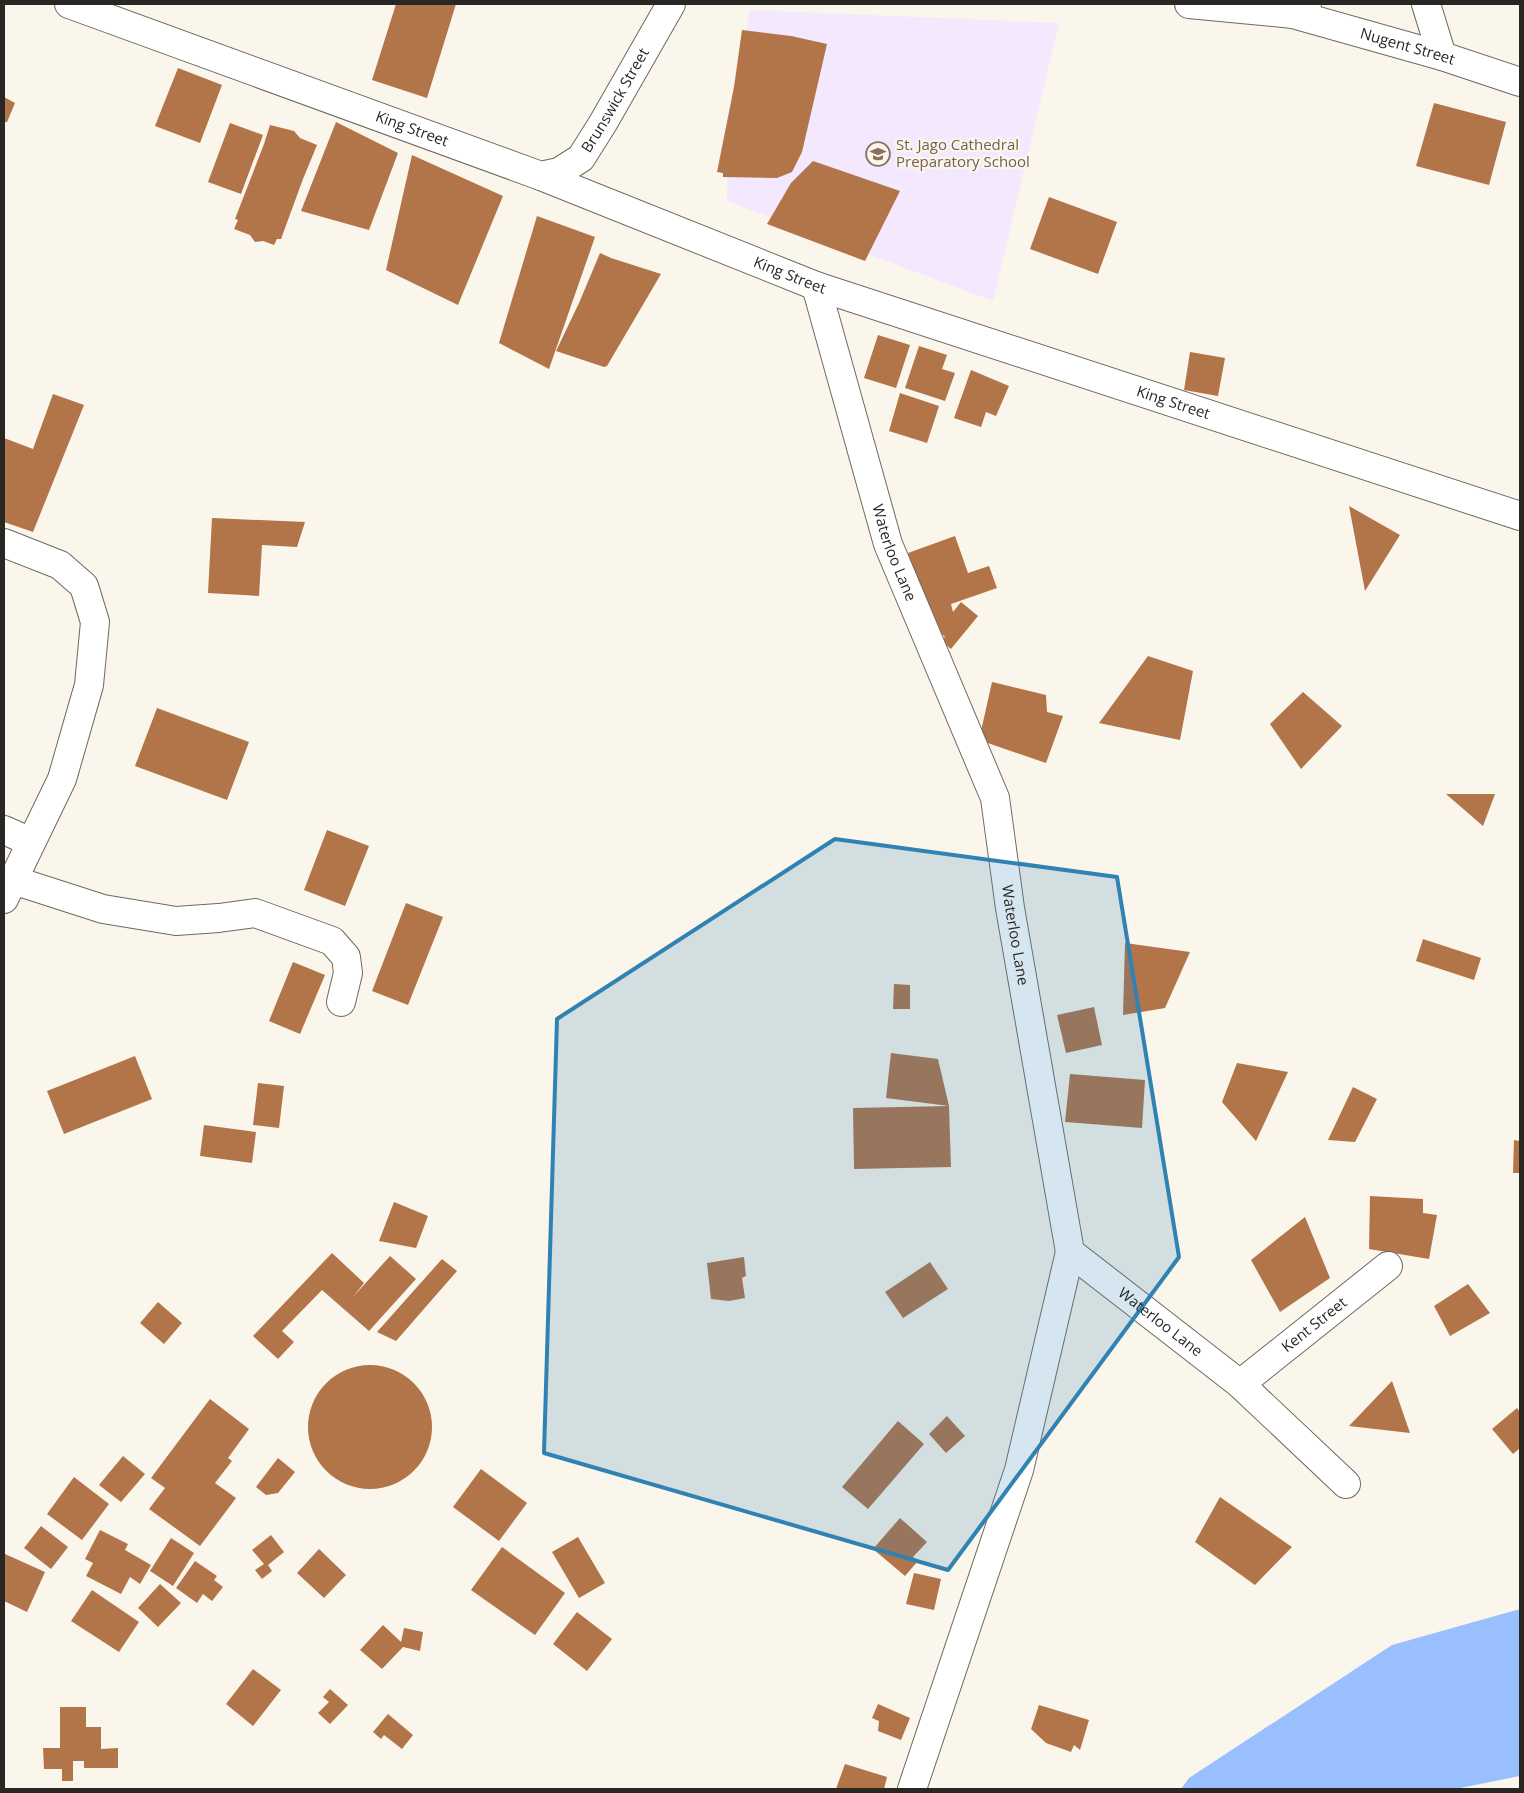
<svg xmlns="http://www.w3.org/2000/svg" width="1524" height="1793" font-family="'Open Sans',sans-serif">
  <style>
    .education { fill: #f3e8fd }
    .water { fill: #9abffe }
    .building { fill: #b27449 }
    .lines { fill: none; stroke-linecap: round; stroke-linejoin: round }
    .minor-casing { stroke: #6e6a60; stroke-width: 30 }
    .tertiary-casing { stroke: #6e6a60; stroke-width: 30 }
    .secondary-casing { stroke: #6e6a60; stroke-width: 30 }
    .minor { stroke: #fff; stroke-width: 28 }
    .tertiary { stroke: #fff; stroke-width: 28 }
    .secondary { stroke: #fff; stroke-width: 28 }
    .marked { fill: #3082b3; fill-opacity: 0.2; stroke: #3082b3; stroke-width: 4; stroke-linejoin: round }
    .labels { text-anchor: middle; stroke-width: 4.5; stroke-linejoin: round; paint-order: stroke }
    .street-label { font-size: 15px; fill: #292723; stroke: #fbf6eb }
    .education-label { font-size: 15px; fill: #785e54; stroke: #fbf6eb; text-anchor: start }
  </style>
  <rect width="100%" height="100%" fill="#fbf6eb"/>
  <path class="education" d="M750 10 1059 23 993 301 727 201 730 106Z"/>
  <path class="water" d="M1520 1609V1776L1455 1789H1181L1189 1778 1392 1645Z"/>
  <path class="building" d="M396 4H456L427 98 372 80Z
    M742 30 791 36 827 44 802 152 792 172 777 178 723 177V173L717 172 734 87Z
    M178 68 222 85 200 143 155 126Z
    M4 97 15 103 7 122H4Z
    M1434 103 1506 122 1489 185 1416 166Z
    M336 122 398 153 369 230 301 211Z
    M230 123 263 135 241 194 208 182Z
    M270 125 294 131 300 138 317 145 303 179 281 239H277L274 245 263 241 255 242 250 235 234 229 238 220 235 219 264 144Z
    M412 155 503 196 458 305 386 270Z
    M813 161 900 191 865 261 767 224 791 183Z
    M1049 197 1117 222 1098 274 1030 249Z
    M537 216 595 237 549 369 499 343Z
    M600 253 611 258 661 274 607 366 604 367 556 351 579 303Z
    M878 335 910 345 896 388 864 378Z
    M919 346 947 355 942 369 955 373 945 401 905 388Z
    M1190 352 1225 358 1218 396 1184 390Z
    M971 370 1009 386 996 416 986 412 981 427 954 418Z
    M900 393 939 406 927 443 889 431Z
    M53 394 84 405 33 532 4 522V438L33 449Z
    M1349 506 1400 535 1365 591Z
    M212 518 305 522 297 547 262 545 259 596 208 593Z
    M955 536 968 573 989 566 997 588 951 604 953 612 961 602 978 616 951 649 941 641 945 637 940 632 933 613 929 614 908 553Z
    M1148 656 1193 671 1180 740 1099 723Z
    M992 682 1046 695 1047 712 1063 716 1046 763 979 740Z
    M1303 692 1342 726 1301 769 1270 724Z
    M157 708 249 742 227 800 135 766Z
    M1446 794H1495L1483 826Z
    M327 830 369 846 345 906 304 890Z
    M406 903 443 917 408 1005 372 991Z
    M1423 939 1481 958 1474 980 1416 961Z
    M1125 943 1190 952 1165 1008 1123 1015Z
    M293 962 325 975 300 1034 269 1021Z
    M894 984 910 985V1009H893Z
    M1094 1007 1102 1045 1066 1053 1057 1015Z
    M891 1053 938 1059 949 1106 951 1167 854 1169 853 1108 949 1106 886 1098Z
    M135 1056 152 1099 64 1134 47 1091Z
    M1237 1063 1288 1072 1256 1141 1222 1102Z
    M1070 1074 1145 1080 1142 1128 1065 1122Z
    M258 1083 284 1086 279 1128 253 1125Z
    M1353 1087 1377 1099 1355 1142 1328 1140Z
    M204 1125 256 1132 252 1163 200 1156Z
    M1514 1140 1520 1141V1173H1513Z
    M1370 1196 1423 1199V1213L1437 1215 1429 1259 1369 1249Z
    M394 1202 428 1216 416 1248 379 1241Z
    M1305 1217 1330 1278 1280 1312 1251 1260Z
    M332 1253 364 1283 353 1297 390 1256 416 1279 369 1331 322 1290 282 1331 294 1342 278 1359 253 1336Z
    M744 1257 746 1276 742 1278 745 1298 729 1301 711 1299 707 1263Z
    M442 1259 457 1271 396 1341 377 1332Z
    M930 1262 948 1289 903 1318 885 1292Z
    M1468 1284 1490 1313 1450 1336 1434 1306Z
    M158 1302 182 1323 164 1344 140 1323Z
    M308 1427a62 62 0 1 1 124 0a62 62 0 1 1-124 0Z
    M1392 1381 1410 1433 1349 1426Z
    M210 1399 249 1429 228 1458 232 1461 215 1483 236 1498 200 1546 149 1509 165 1488 151 1478Z
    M1517 1408 1520 1412V1448L1513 1454 1492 1429Z
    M947 1416 965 1436 946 1453 929 1434Z
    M898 1421 924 1444 868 1509 842 1487Z
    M123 1456 145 1474 121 1502 99 1485Z
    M278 1458 295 1472 278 1493 266 1495 256 1487Z
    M481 1469 527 1503 499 1541 453 1507Z
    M74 1477 109 1504 82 1540 47 1514Z
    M1220 1497 1292 1547 1255 1585 1195 1542Z
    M900 1518 927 1542 913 1557 918 1561 905 1576 873 1549Z
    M41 1526 68 1547 51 1569 24 1548Z
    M100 1530 128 1544 125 1550 151 1565 140 1584 130 1577 121 1594 86 1576 93 1563 85 1559Z
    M271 1535 284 1552 268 1565 272 1571 262 1579 255 1570 264 1564 252 1550Z
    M578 1537 605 1583 579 1598 552 1552Z
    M171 1538 194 1553 173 1586 150 1571Z
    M502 1547 565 1593 535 1635 471 1590Z
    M319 1549 346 1575 324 1598 297 1573Z
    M5 1554 45 1572 27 1612 4 1601Z
    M195 1561 217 1576 214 1580 223 1587 212 1601 203 1594 197 1603 176 1588Z
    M914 1573 941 1579 934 1610 906 1604Z
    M160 1584 181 1603 158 1627 138 1608Z
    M92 1590 139 1622 119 1652 71 1621Z
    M577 1612 612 1639 587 1671 553 1644Z
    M383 1625 401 1642 404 1628 423 1632 420 1651 403 1647 382 1669 360 1650Z
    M253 1669 281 1690 253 1726 226 1704Z
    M330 1689 348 1705 330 1724 318 1713 329 1702 323 1697Z
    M878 1704 910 1718 901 1740 878 1731 879 1721 872 1718Z
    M1039 1705 1089 1720 1080 1750 1074 1745 1071 1752 1046 1743 1031 1729Z
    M60 1707H86V1727H101V1749L118 1748V1768H84V1761H73V1781H62V1769H44L43 1748H60Z
    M388 1714 413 1735 402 1749 384 1735 381 1739 373 1732Z
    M845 1764 887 1777 884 1789H836Z"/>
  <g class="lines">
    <g class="minor-casing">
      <g id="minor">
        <path d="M1426 4 1442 56"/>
        <path id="s1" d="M541 176 816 286 1520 516"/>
        <path id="s2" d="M816 286 888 544 995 798 1010 908 1070 1252 1240 1384 1346 1484"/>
        <path d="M4 543 60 565 84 586 95 622 89 685 62 779 4 899"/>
        <path d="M4 830 31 842"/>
        <path d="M13 880 103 909 176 921 219 918 255 913 332 941 346 957 348 973 341 1002"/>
        <path id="s3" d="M1240 1384 1388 1266"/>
        <path d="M912 1789 1019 1470 1070 1252"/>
      </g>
    </g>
    <g class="tertiary-casing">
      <g id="tertiary">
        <path id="s4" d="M1293 14 1442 56 1520 82"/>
      </g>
    </g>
    <g class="secondary-casing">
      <g id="secondary">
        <path id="s5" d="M69 4 541 176 559 172 581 158 603 123 671 4"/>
        <path d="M1189 4 1293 14 1307 4"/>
      </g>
    </g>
    <use href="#minor" class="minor"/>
    <use href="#tertiary" class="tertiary"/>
    <use href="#secondary" class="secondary"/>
  </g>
  <path class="marked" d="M835 839 1117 877 1179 1257 948 1570 544 1453 557 1019Z"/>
  <defs>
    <g id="school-ring" transform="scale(1.25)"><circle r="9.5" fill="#fbf6eb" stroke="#8d6e63" stroke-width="1.5"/><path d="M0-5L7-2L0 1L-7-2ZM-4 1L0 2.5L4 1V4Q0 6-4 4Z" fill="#8d6e63"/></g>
  </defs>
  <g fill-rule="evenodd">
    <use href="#school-ring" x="878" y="154"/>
  </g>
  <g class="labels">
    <g class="street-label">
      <text dy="5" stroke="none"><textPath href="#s4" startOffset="119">Nugent Street</textPath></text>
      <text dy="5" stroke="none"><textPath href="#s5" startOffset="614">Brunswick Street</textPath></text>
      <text dy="5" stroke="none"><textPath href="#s5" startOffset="365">King Street</textPath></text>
      <text dy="5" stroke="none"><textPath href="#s1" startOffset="268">King Street</textPath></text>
      <text dy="5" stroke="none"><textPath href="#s1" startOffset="672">King Street</textPath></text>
      <text dy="5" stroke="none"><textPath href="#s2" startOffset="278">Waterloo Lane</textPath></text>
      <text dy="5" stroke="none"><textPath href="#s2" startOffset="682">Waterloo Lane</textPath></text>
      <text dy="5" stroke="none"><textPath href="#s2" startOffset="1118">Waterloo Lane</textPath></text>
      <text dy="5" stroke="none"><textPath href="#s3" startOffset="95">Kent Street</textPath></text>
    </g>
    <g class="education-label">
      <text x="896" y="150">St. Jago Cathedral<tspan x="896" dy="17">Preparatory School</tspan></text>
    </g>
  </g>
  <rect width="1524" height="1793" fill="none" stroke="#292723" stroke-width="10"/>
</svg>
